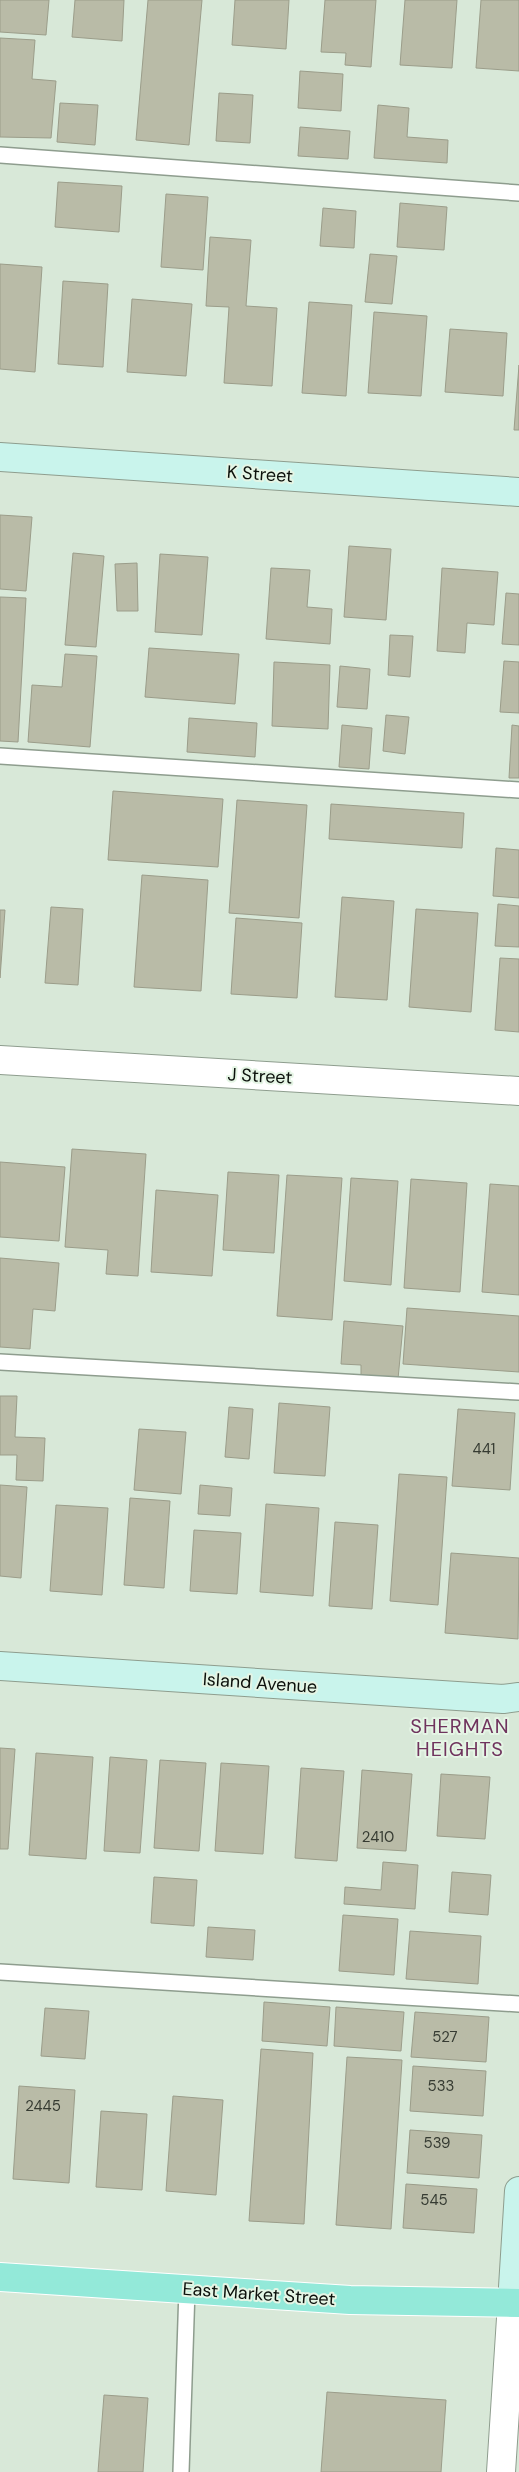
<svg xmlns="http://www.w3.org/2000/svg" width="519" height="2472" font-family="'DM Sans',sans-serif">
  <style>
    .building { fill: #b9bba7; stroke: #9b9d8a }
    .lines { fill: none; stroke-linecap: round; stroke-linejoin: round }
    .lane-casing { stroke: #8e9d8e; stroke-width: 18 }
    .street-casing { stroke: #8e9d8e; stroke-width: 30 }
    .secondary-casing { stroke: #8e9d8e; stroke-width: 30 }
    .primary-casing { stroke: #fff; stroke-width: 30 }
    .lane { stroke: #fff; stroke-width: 15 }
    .street { stroke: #fff; stroke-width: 28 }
    .secondary { stroke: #c9f4ec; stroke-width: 28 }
    .primary { stroke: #93e9d9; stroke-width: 28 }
    .labels { text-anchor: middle; stroke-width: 4; stroke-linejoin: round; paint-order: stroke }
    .number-label { font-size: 15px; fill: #363b32 }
    .street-label { font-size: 18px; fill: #0b100b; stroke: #e5f5e5 }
    .quarter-label { font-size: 20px; letter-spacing: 1px; fill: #6f335d; stroke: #e5f5e5 }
  </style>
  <rect width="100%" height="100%" fill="#d8e8d8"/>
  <path class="building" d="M0 0H49L46 35 0 32Z
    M75 0H124L122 41 72 37Z
    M148 0H202L189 145 136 140Z
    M235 0H289L286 49 232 45Z
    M325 0H376L371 67 345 65 346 53 321 52Z
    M405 0H457L452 68 400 65Z
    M481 0H519V71L476 68Z
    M0 38 35 40 32 79 56 81 51 138 0 137Z
    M300 71 343 74 341 111 298 108Z
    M219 93 253 95 250 143 216 141Z
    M60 103 98 105 95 145 57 142Z
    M378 105 409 108 407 137 448 140 447 163 374 158Z
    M300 127 350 131 348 159 298 156Z
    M58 182 122 186 119 232 55 227Z
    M166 194 208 197 203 270 161 267Z
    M400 203 447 207 444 250 397 247Z
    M323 208 356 211 354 248 320 246Z
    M210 237 251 240 246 306 277 308 272 386 224 383 229 307 206 306Z
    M370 254 397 256 392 304 365 302Z
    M0 264 42 267 35 372 0 369Z
    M63 281 108 284 103 367 58 364Z
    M132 299 192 304 186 376 127 372Z
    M309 302 352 305 346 396 302 393Z
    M374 312 427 316 421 396 368 393Z
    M450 329 507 333 503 396 445 392Z
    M519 365V430H514Z
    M0 515 32 517 26 591 0 589Z
    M349 546 391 549 386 620 344 617Z
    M73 553 104 556 96 647 65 645Z
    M160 554 208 557 202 635 155 632Z
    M137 563 138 611H117L115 564Z
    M271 568 310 570 307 607 332 609 330 644 266 639Z
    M442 568 498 572 494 625 467 623 465 653 437 651Z
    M506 593 519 594V645L502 644Z
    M0 597 26 598 18 742 0 741Z
    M390 635 413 636 410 677 388 675Z
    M149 648 239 654 235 704 145 697Z
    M65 654 97 656 90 747 28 742 32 685 62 687Z
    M504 661 519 662V713L500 712Z
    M274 662 330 665 328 729 272 726Z
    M340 666 370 669 367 709 337 707Z
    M386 715 409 717 405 754 383 751Z
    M189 718 257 723 255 757 187 752Z
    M342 725 372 728 369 769 339 767Z
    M512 725 519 726V778H509Z
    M113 791 223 799 218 867 108 860Z
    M237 800 307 805 299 918 229 913Z
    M331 804 464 813 462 848 329 839Z
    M496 848 519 850V898L493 896Z
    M142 875 208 880 201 991 134 987Z
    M342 897 394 901 387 1000 335 997Z
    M498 904 519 906V947L495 946Z
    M51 907 83 909 78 985 45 983Z
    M416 909 478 913 471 1012 409 1007Z
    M0 910H5L0 978Z
    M236 918 302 923 297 998 231 994Z
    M500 958 519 959V1032L495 1030Z
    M72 1149 146 1154 138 1276 106 1274 108 1250 65 1247Z
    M0 1162 65 1167 59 1241 0 1237Z
    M228 1172 279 1175 274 1253 223 1250Z
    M287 1175 342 1178 332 1320 277 1316Z
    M351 1178 398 1181 391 1285 344 1281Z
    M411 1179 467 1183 460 1292 404 1288Z
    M490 1184 519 1186V1295L482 1292Z
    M156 1190 218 1195 212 1276 151 1272Z
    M0 1258 59 1263 55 1311 33 1309 30 1349 0 1347Z
    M407 1308 519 1316V1372L403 1364Z
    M344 1321 403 1326 398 1379 361 1375V1365L341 1364Z
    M0 1396H17L15 1437 45 1438 43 1481 16 1480 17 1455H0Z
    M279 1403 330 1407 325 1476 274 1473Z
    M229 1407 253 1409 249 1459 225 1457Z
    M458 1409 515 1413 510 1490 452 1486Z
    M139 1429 186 1432 181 1494 134 1490Z
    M399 1474 447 1477 438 1605 390 1601Z
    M0 1485 27 1487 21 1578 0 1576Z
    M200 1485 232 1488 230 1516 198 1514Z
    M130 1498 170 1501 164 1588 124 1585Z
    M266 1504 319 1508 313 1596 260 1592Z
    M56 1505 108 1508 102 1595 50 1591Z
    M335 1522 378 1525 372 1609 329 1606Z
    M194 1530 241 1533 237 1594 190 1591Z
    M451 1553 519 1558 518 1639 445 1633Z
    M0 1748 15 1749 8 1849H0Z
    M36 1753 93 1757 86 1859 29 1855Z
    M110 1757 147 1760 140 1853 104 1851Z
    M160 1760 206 1763 199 1851 154 1848Z
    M221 1763 269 1766 263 1854 215 1851Z
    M301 1768 344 1771 337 1861 295 1858Z
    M362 1770 412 1774 406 1851 357 1848Z
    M441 1774 490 1777 485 1839 437 1836Z
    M383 1862 418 1865 415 1909 344 1904 345 1887 381 1890Z
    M452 1872 491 1875 488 1915 449 1912Z
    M154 1877 197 1880 194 1926 151 1923Z
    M343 1915 398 1919 394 1975 339 1971Z
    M208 1927 255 1930 253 1960 206 1957Z
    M410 1931 481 1936 478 1984 406 1979Z
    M264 2002 330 2007 327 2046 262 2041Z
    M336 2007 404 2012 401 2051 334 2046Z
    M45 2008 89 2011 85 2059 41 2056Z
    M415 2012 489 2017 486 2062 411 2057Z
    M261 2049 313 2053 304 2224 249 2221Z
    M347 2057 402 2060 391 2229 336 2225Z
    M413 2066 486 2071 483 2116 410 2111Z
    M19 2086 75 2090 69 2183 13 2179Z
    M173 2096 223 2100 216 2195 166 2191Z
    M101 2111 147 2114 142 2190 96 2187Z
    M410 2130 482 2135 479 2178 407 2173Z
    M406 2184 477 2189 474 2233 403 2228Z
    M327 2392 446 2400 441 2472H321Z
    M104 2395 148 2398 143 2472H98Z"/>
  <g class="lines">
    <g class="lane-casing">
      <path id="lane" d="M0 155 519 193
        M0 756 519 790
        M0 1362 519 1392
        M0 1972 519 2004
        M181 2472 187 2289"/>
    </g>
    <g class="street-casing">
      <path id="street" d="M0 1060 519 1091
        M501 2472 512 2303"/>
    </g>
    <g class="secondary-casing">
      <path id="secondary" d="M0 457 519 492
        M0 1666 503 1699 519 1697
        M512 2303 519 2191"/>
    </g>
    <g class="primary-casing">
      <path id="primary" d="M0 2277 350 2300 519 2303"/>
    </g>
    <use href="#lane" class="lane"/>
    <use href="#street" class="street"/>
    <use href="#secondary" class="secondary"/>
    <use href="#primary" class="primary"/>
  </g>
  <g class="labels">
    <g class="number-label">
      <text x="484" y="1454">441</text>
      <text x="378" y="1842">2410</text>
      <text x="445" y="2042">527</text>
      <text x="441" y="2091">533</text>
      <text x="43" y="2111">2445</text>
      <text x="437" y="2148">539</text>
      <text x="434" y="2205">545</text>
    </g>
    <g class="street-label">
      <text transform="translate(260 474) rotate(4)" y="6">K Street</text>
      <text transform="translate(260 1076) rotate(3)" y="6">J Street</text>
      <text transform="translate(260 1683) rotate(4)" y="6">Island Avenue</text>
      <text transform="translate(259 2294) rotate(4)" y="6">East Market Street</text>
    </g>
    <g class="quarter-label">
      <text x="460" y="1733">SHERMAN<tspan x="460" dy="23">HEIGHTS</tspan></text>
    </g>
  </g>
</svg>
